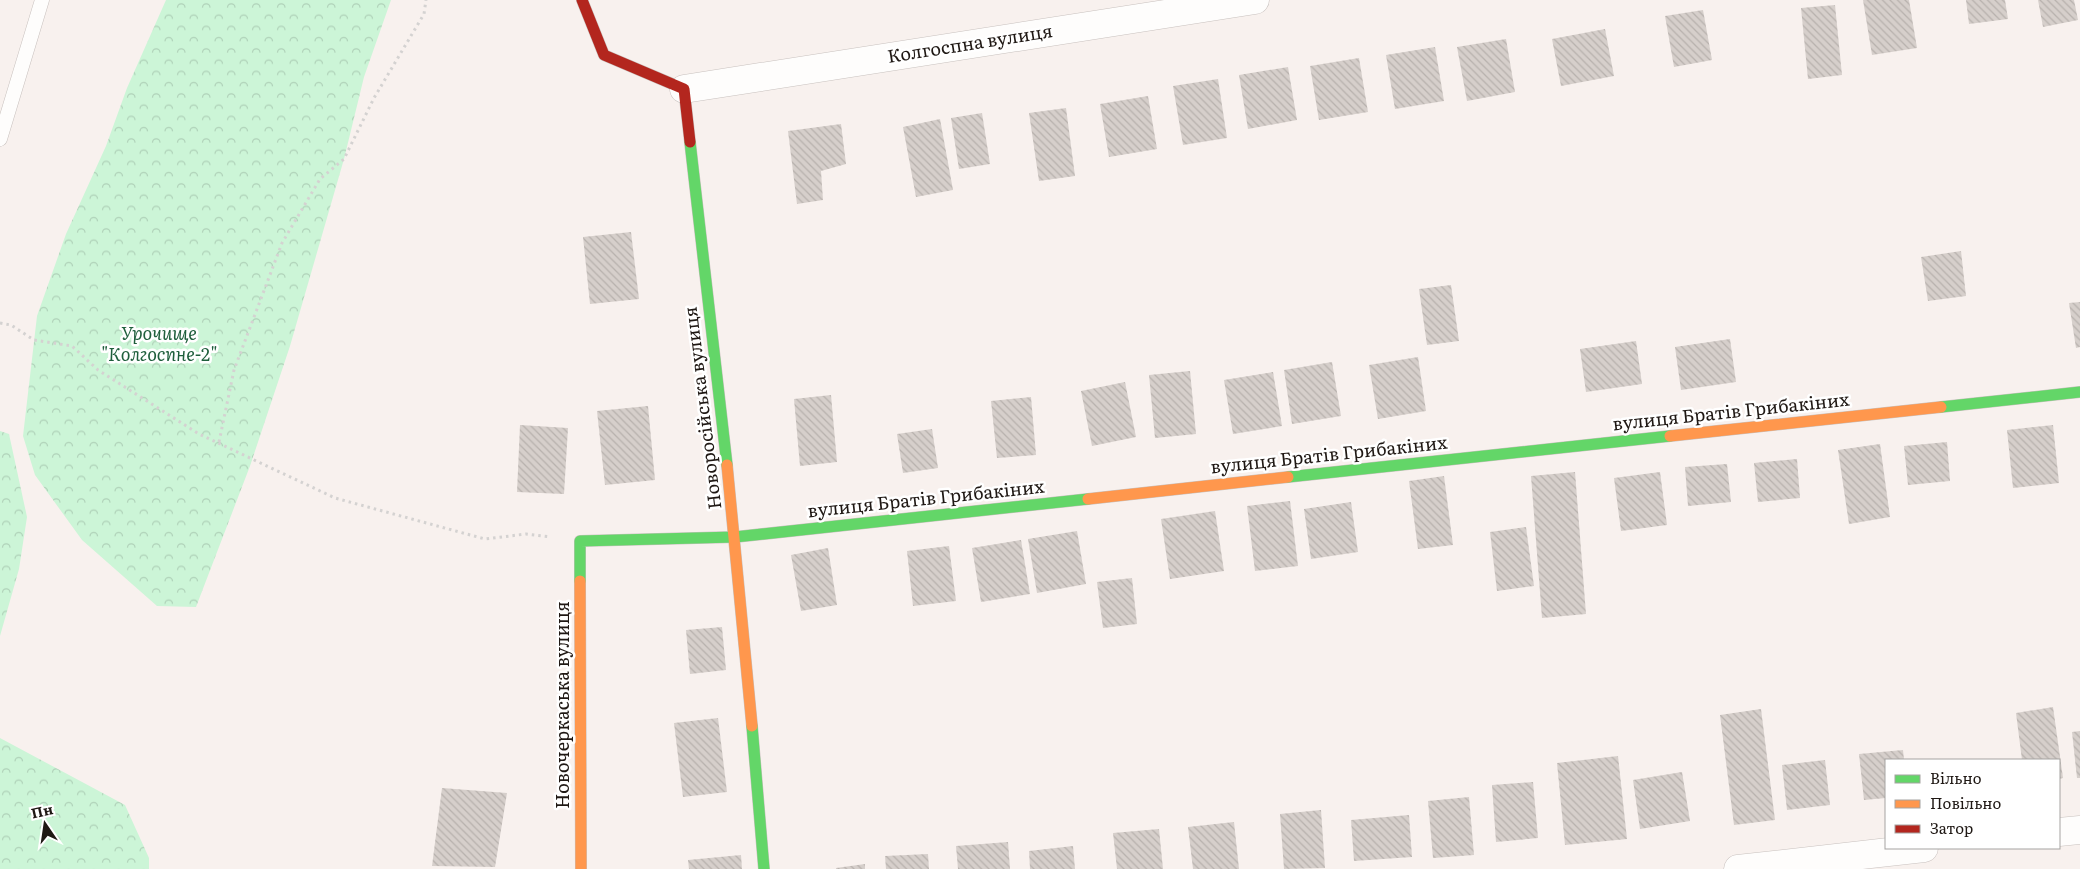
<svg xmlns="http://www.w3.org/2000/svg" width="2080" height="869" font-family="Literata,serif">
  <style>
    .forest { fill: url(#forest-crowns) }
    .building { fill: url(#building-back-hatch) }
    .lines { fill: none; stroke-linecap: round; stroke-linejoin: round }
    .lane-casing { stroke: #c8c1be; stroke-width: 15 }
    .street-casing { stroke: #c8c1be; stroke-width: 29 }
    .fast-casing { stroke: #c8c1be; stroke-width: 12 }
    .slow-casing { stroke: #c8c1be; stroke-width: 12 }
    .jam-casing { stroke: #c8c1be; stroke-width: 12 }
    .path { stroke: #d4d2d1; stroke-width: 3; stroke-dasharray: 2.5 4; stroke-linecap: butt }
    .lane { stroke: #fefdfc; stroke-width: 14 }
    .street { stroke: #fefdfc; stroke-width: 28 }
    .fast { stroke: #63d668; stroke-width: 11 }
    .slow { stroke: #ff974d; stroke-width: 11 }
    .jam { stroke: #b3261e; stroke-width: 11 }
    .labels { text-anchor: middle; stroke-width: 5; stroke-linejoin: round; paint-order: stroke }
    .street-label { font-size: 18px; fill: #1f1814; stroke: #fff }
    .park-label { font-size: 18px; font-style: italic; fill: #1f5f3c; stroke: #fff }
  </style>
  <defs>
    <pattern id="forest-crowns" width="20" height="18" patternUnits="userSpaceOnUse" patternTransform="scale(1.25)"><rect width="20" height="18" fill="#ccf5d7"/><path d="M2 6a3 3 0 1 1 6 0M12 15a3 3 0 1 1 6 0" fill="none" stroke="#afd1b8"/></pattern>
    <pattern id="building-back-hatch" width="6" height="6" patternUnits="userSpaceOnUse" patternTransform="scale(1.25)"><rect width="6" height="6" fill="#d6cfcb"/><path d="M-1 5l2 2M0 0l6 6M5-1l2 2" fill="none" stroke="#b7b1ad"/></pattern>
  </defs>
  <rect width="100%" height="100%" fill="#f8f1ee"/>
  <path class="forest" d="M166 0H391L364 77 344 159 290 346 250 466 196 607 157 606 82 540 35 475 23 436 37 316 66 234 106 146 127 88Z
    M0 431 9 434 27 517 19 569 0 636Z
    M0 738 125 805 149 858V869H0Z"/>
  <path class="building" d="M1863 0H1909L1917 48 1872 55Z
    M1966 0H2005L2008 19 1969 24Z
    M2038 0H2074L2078 20 2043 27Z
    M1835 5 1842 75 1808 79 1801 8Z
    M1703 10 1712 60 1674 67 1665 16Z
    M1605 29 1614 76 1561 86 1552 39Z
    M1506 39 1515 92 1467 101 1457 47Z
    M1435 47 1444 101 1395 109 1386 55Z
    M1359 58 1368 112 1319 120 1310 66Z
    M1288 67 1297 120 1248 129 1239 75Z
    M1218 79 1227 138 1183 145 1173 86Z
    M1148 96 1157 149 1109 157 1100 104Z
    M1066 108 1075 176 1039 181 1029 113Z
    M982 113 990 164 959 169 951 118Z
    M940 119 953 190 916 197 903 127Z
    M841 124 846 164 821 171 823 200 797 204 788 131Z
    M631 232 639 299 590 304 583 237Z
    M1961 251 1966 296 1928 301 1921 257Z
    M1451 285 1459 341 1427 345 1419 289Z
    M2080 302V347L2076 348 2069 303Z
    M1730 339 1736 382 1681 390 1675 347Z
    M1636 341 1642 384 1586 392 1580 349Z
    M1418 357 1426 411 1378 419 1369 365Z
    M1332 362 1341 416 1292 424 1284 370Z
    M1190 371 1196 434 1155 438 1149 375Z
    M1273 372 1282 426 1233 434 1224 380Z
    M1125 382 1136 437 1092 446 1081 391Z
    M831 395 837 462 800 466 794 399Z
    M1031 397 1036 455 997 458 991 401Z
    M648 406 655 480 605 485 597 411Z
    M520 425 568 428 564 494 517 492Z
    M2053 425 2059 483 2013 488 2007 430Z
    M932 429 938 468 903 473 897 434Z
    M1947 442 1950 481 1908 485 1904 446Z
    M1880 444 1890 517 1849 524 1838 450Z
    M1797 459 1800 498 1758 502 1754 463Z
    M1727 464 1731 502 1688 506 1685 467Z
    M1575 472 1586 614 1542 618 1531 476Z
    M1660 472 1667 525 1621 531 1614 478Z
    M1444 476 1453 545 1418 549 1409 481Z
    M1290 501 1298 566 1255 571 1247 506Z
    M1351 502 1358 552 1311 559 1304 509Z
    M1215 511 1224 571 1170 579 1161 519Z
    M1526 527 1534 586 1497 591 1490 532Z
    M1077 531 1086 584 1037 593 1028 539Z
    M1021 540 1030 594 981 602 972 548Z
    M949 546 956 601 913 606 907 551Z
    M828 548 837 605 801 611 791 555Z
    M1132 578 1137 624 1103 628 1097 582Z
    M722 627 726 670 690 674 686 630Z
    M2053 707 2063 778 2059 779V760H2022L2016 713Z
    M1761 709 1775 820 1734 825 1720 715Z
    M718 718 727 792 683 797 674 723Z
    M2080 731V778H2077L2072 732Z
    M1903 750 1904 760H1886V798L1864 800 1859 754Z
    M1618 756 1627 839 1565 845 1557 763Z
    M1825 760 1830 805 1787 810 1782 765Z
    M1682 772 1690 821 1640 829 1633 780Z
    M1533 782 1538 838 1496 842 1492 785Z
    M442 788 507 793 495 867 432 866Z
    M1469 797 1474 855 1433 858 1428 801Z
    M1321 810 1325 868 1284 869 1280 814Z
    M1409 815 1412 857 1354 861 1351 820Z
    M1234 822 1239 869H1193L1188 827Z
    M1159 829 1163 869H1117L1113 833Z
    M1008 842 1010 869H958L956 846Z
    M1073 846 1075 869H1030L1029 851Z
    M928 854 929 869H886L885 856Z
    M741 855 742 869H689L688 860Z
    M865 864V869H836V868Z"/>
  <g class="lines">
    <g class="lane-casing">
      <path id="lane" d="M0 139 42 0"/>
    </g>
    <g class="street-casing">
      <path id="street" d="M684 89 1255 0
        M2059 832 2080 830
        M1738 869 1924 848"/>
    </g>
    <g class="fast-casing">
      <path id="fast" d="M690 142 727 465
        M1941 407 2080 392
        M1288 477 1670 436
        M580 581V541L735 537 1088 499
        M752 726 764 869"/>
    </g>
    <g class="slow-casing">
      <path id="slow" d="M1670 436 1941 407
        M727 465 752 726
        M1088 499 1288 477
        M580 581 581 869"/>
    </g>
    <g class="jam-casing">
      <path id="jam" d="M582 0 604 55 684 89 690 142"/>
    </g>
    <path class="path" d="M0 323 11 325 34 340 72 346 98 370 199 434 335 498 485 539 526 534 551 537
      M219 442 234 370 282 243 320 179 344 159 374 98 424 14 426 0"/>
    <use href="#lane" class="lane"/>
    <use href="#street" class="street"/>
    <use href="#fast" class="fast"/>
    <use href="#slow" class="slow"/>
    <use href="#jam" class="jam"/>
  </g>
  <g class="labels">
    <g class="street-label">
      <text transform="translate(970 44) rotate(-9)" y="6">Колгоспна вулиця</text>
      <text transform="translate(703 408) rotate(-97)" y="6">Новоросійська вулиця</text>
      <text transform="translate(1731 412) rotate(-6)" y="6">вулиця Братів Грибакіних</text>
      <text transform="translate(1329 455) rotate(-6)" y="6">вулиця Братів Грибакіних</text>
      <text transform="translate(926 499) rotate(-6)" y="6">вулиця Братів Грибакіних</text>
      <text transform="translate(563 705) rotate(-90)" y="6">Новочеркаська вулиця</text>
    </g>
    <g class="park-label">
      <text x="159" y="340">Урочище<tspan x="159" dy="21">"Колгоспне-2"</tspan></text>
    </g>
  </g>
  <rect x="1885" y="759" width="175" height="90" fill="#ffffff" stroke="#a5a3a1"/>
  <rect x="1895" y="775" width="25" height="8" fill="#63d668" stroke="#a5a3a1"/>
  <text x="1930" y="784" font-size="15" fill="#1f1814">Вільно</text>
  <rect x="1895" y="800" width="25" height="8" fill="#ff974d" stroke="#a5a3a1"/>
  <text x="1930" y="809" font-size="15" fill="#1f1814">Повільно</text>
  <rect x="1895" y="825" width="25" height="8" fill="#b3261e" stroke="#a5a3a1"/>
  <text x="1930" y="834" font-size="15" fill="#1f1814">Затор</text>
  <g transform="translate(45 824) rotate(347)" stroke="#ffffff" stroke-width="4" paint-order="stroke">
  <path d="M0-4L9 19L0 12L-9 19Z" fill="#1f1814"/>
  <text y="-8" font-size="14" font-weight="bold" text-anchor="middle" fill="#1f1814">Пн</text>
  </g>
</svg>
